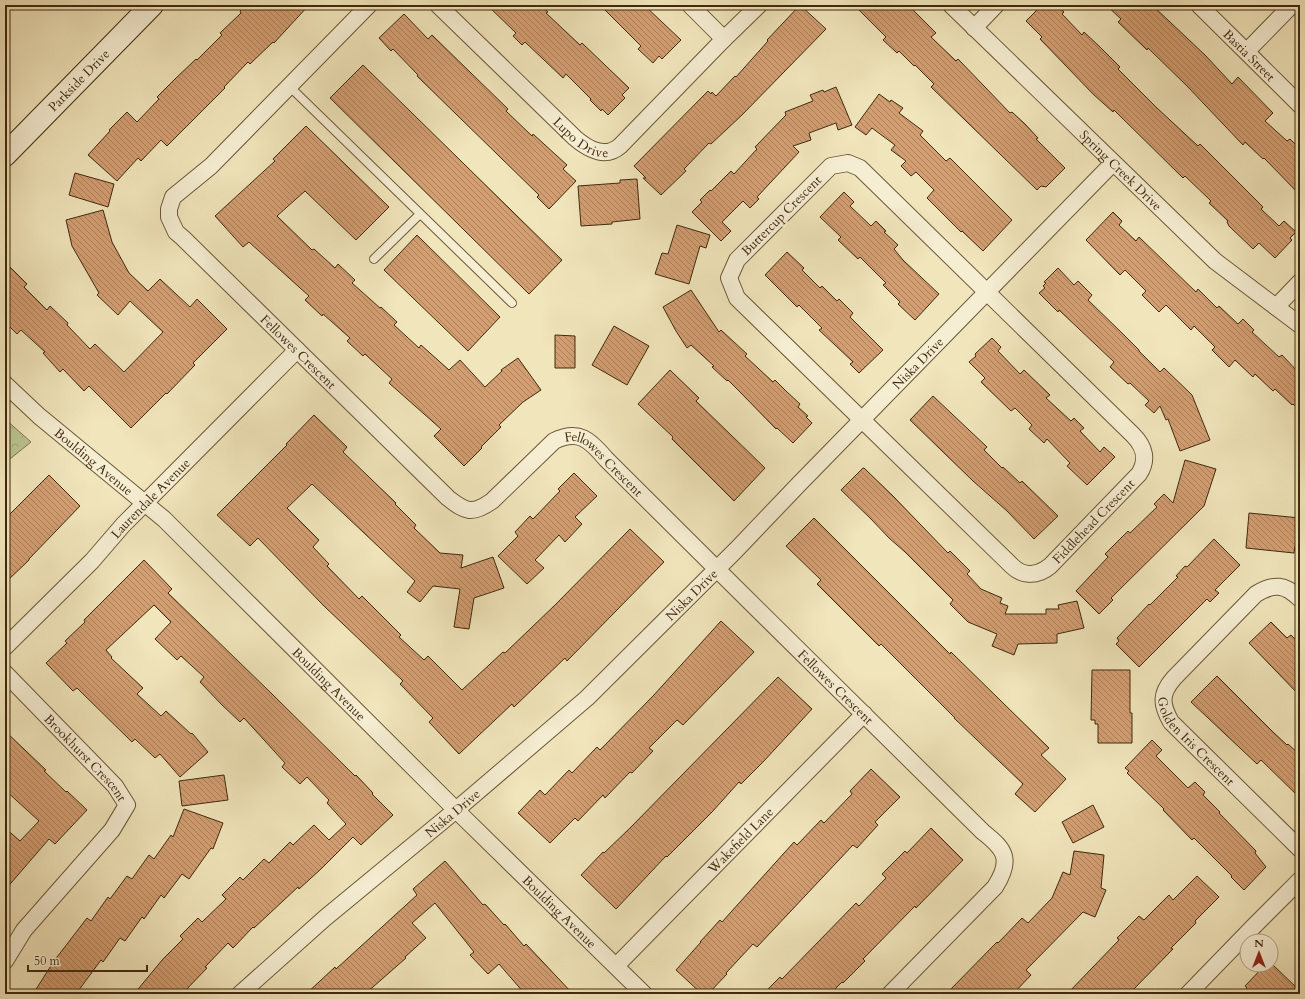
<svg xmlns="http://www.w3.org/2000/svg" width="1305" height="999" font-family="Cardo,serif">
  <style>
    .park { fill: url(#park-crowns); stroke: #7e764e }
    .building { fill: url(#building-back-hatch); stroke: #40290d }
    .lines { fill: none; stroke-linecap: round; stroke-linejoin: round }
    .lane-casing { stroke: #6c5838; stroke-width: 10 }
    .street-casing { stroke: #6c5838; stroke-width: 18 }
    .secondary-casing { stroke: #40290d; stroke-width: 24 }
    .lane { stroke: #f6eed3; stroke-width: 8 }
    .street { stroke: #f6eed3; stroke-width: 16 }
    .secondary { stroke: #f6eed3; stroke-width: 22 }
    .labels { text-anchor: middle; stroke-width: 4; stroke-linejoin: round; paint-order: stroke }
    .street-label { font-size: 13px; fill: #40290d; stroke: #f6eed3 }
  </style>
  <defs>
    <pattern id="park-crowns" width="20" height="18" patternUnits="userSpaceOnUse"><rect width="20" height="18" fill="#bbc490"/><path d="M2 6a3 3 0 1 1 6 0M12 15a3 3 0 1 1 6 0" fill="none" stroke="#a2a87b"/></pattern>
    <pattern id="building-back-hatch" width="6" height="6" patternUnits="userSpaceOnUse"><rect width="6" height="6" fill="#d29e72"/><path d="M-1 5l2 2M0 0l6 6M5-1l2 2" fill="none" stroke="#ac815c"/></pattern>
  </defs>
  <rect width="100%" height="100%" fill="#f1e5bb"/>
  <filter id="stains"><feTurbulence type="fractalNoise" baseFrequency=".005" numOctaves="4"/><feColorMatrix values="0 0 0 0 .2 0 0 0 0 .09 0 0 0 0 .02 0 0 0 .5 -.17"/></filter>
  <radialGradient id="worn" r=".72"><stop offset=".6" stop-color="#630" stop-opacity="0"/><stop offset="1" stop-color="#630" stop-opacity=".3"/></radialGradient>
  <path class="park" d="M5 419 31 442 5 463Z"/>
  <path class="building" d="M246 5H309L274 43 273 42 250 64 248 62 224 87 225 88 167 146 161 140 141 161 138 158 117 181 88 155 110 131 109 130 127 112 137 122 159 99 157 97 175 79 196 59 197 60 222 35 220 33 241 13 240 11Z
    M487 5H541L548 12 546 13 580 45 582 43 629 88 622 95 625 98 608 115 602 109 601 111 590 100 591 99 566 74 563 78 525 42 522 45 513 36 516 33Z
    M600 5H644L681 40 662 59 659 56 653 63 638 49 641 46Z
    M800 5 826 29 742 115 711 144 709 143 684 169 686 171 661 195 643 178H646L634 166 708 91 711 94 712 92 716 96 735 76 736 77 768 41 767 40Z
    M854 5H908L936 33 931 37 956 61 958 59 1010 113 1012 112 1025 124 1038 138 1036 139 1065 168 1046 187 1041 186 1037 190 931 87 934 84 915 65 914 66 899 51 897 53 883 40 886 37Z
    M1042 5H1057L1064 12 1062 14 1082 35 1084 32 1100 47 1120 67 1118 69 1157 108 1198 146 1200 144 1263 207 1261 209 1279 226 1284 221 1296 232 1290 238 1292 240 1275 258 1259 243 1253 249 1229 226 1227 222 1228 221 1209 203 1211 201 1185 176 1183 178 1114 110 1113 112 1093 94 1040 39 1042 37 1026 21Z
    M1106 5H1152L1205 55 1232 84 1238 77 1273 113 1265 121 1287 141 1290 139 1300 149V195L1264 158 1263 159 1245 142 1243 145 1187 86 1148 48 1147 50 1118 22 1121 19Z
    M404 14 428 39 432 35 508 109 506 111 532 136 533 134 567 165 563 169 576 181 549 209 537 197 539 195 417 76 418 75 393 49 391 51 379 38Z
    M363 65 562 260 529 294 330 98Z
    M836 87 852 125 838 130 836 123 809 133 811 140 793 146 799 152 757 197 759 199 750 208 743 201 722 222 731 231 721 241 692 212 702 202 700 200 710 190 711 191 731 171 734 174 757 149 755 147 786 115 785 112 813 101 810 95 823 90 824 92Z
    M879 94 890 102 891 100 903 108 899 113 923 131 920 135 946 161 950 158 1012 220 983 251 962 231 961 232 927 198 934 190 916 172 911 176 901 166 906 161 891 150 895 145 872 128 866 135 855 127Z
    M306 126 389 207 356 240 305 191 277 216 312 250 314 249 335 268 338 264 355 280 352 283 380 308 381 307 397 322 394 325 419 348 421 345 449 370 460 360 485 387 502 371 501 370 518 358 541 390 523 402 499 425 501 427 481 447 482 448 464 466 434 436 441 429 389 383 392 379 365 354 363 356 347 341 350 338 323 314 322 316 305 300 309 296 249 242 243 247 215 216 275 161 273 159Z
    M75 173 114 184 108 207 69 195Z
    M637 179 640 219 612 222V224L581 226 578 186 620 183V180Z
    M844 192 854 202 850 206 871 226 876 221 886 231 884 232 898 245 894 249 903 260 939 294 915 320 898 304 900 302 883 285 886 283 860 257 858 259 838 240 841 237 820 217Z
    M103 210 112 242 129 273 148 291 160 279 190 307 197 299 227 329 193 363 195 365 167 394 166 393 131 428 89 386 84 391 63 369 60 372 43 353 45 352 21 330 17 334 5 322V262L27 284 24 287 47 310 50 306 68 323 67 325 90 349 95 344 124 372 163 332 130 301 118 315 97 295 99 293 72 246 66 220Z
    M1113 212 1122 221 1119 225 1136 241 1139 237 1196 292 1198 289 1217 308 1219 306 1238 324 1243 319 1254 330 1252 332 1279 357 1282 355 1300 374V411L1293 404 1292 405 1275 389 1273 391 1255 374 1253 377 1235 360 1229 367 1212 350 1215 347 1194 326 1191 330 1166 305 1159 312 1142 295 1146 291 1125 270 1120 275 1086 240Z
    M677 225 710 235 706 248 700 246 689 284 655 274 662 253 668 254Z
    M417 235 500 317 468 351 384 270Z
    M787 252 804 268 802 270 820 288 822 286 837 301 839 299 853 313 850 317 883 350 859 373 850 364 853 362 819 330 822 328 799 305 797 307 765 275Z
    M1058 268 1074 285 1078 281 1092 295 1088 300 1123 334 1139 350V351L1160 372 1164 368 1192 395 1210 440 1180 451 1168 419 1166 420 1160 406 1154 413 1145 405 1149 401 1130 383 1128 384 1110 367 1114 362 1059 310 1058 312 1039 293 1045 288 1043 286 1046 283 1044 282Z
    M691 290 719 332 721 330 747 354 745 356 773 382 775 380 786 391 800 404 798 407 808 416 806 417 812 423 793 443 777 428 776 429 739 391 728 380 727 381 712 367 714 366 691 345 687 348 676 331 663 307Z
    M614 326 649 346 627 385 592 365Z
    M555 335 575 336V368H555Z
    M992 338 1001 347 998 351 1020 374 1024 370 1050 395 1046 398 1071 421 1074 418 1084 428 1080 431 1100 452 1104 447 1115 457 1087 485 1067 466 1070 463 1047 439 1044 443 1029 429 1032 425 1015 408 1011 411 981 382 985 378 969 362 976 356 975 354Z
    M670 370 699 398 696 401 765 468 734 501 672 439 673 437 638 404Z
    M933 396 987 447 984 450 1002 468 1003 467 1020 483 1022 481 1058 516 1034 539 1007 511 973 481 910 420Z
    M314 415 347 447 343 452 396 503 395 504 416 525 414 528 440 553 463 555 461 568 493 557 504 588 474 598 469 629 454 627 460 589 433 586 420 602 407 592 415 581 312 484 287 508 319 540 313 547 329 564 327 566 359 599 362 596 401 635 399 637 424 660 428 656 462 690 503 652 505 653 555 605 630 529 664 562 567 661 565 658 514 707 512 704 459 754 429 722 433 718 400 684 403 681 382 661 324 606 258 538 250 546 217 515 287 445 286 444Z
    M1185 460 1216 469 1204 506 1111 598 1113 600 1099 614 1076 591 1108 557 1105 554 1128 531 1130 533 1157 507 1154 504 1164 494 1173 503Z
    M863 468H864L893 496 948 553 950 551 970 571 967 574 981 589 1002 598 1000 603 1008 606 1005 614H1046V609H1059L1058 605 1077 601 1084 628 1057 634V643L1018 644 1014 655 992 646 997 634 968 622 950 604 953 600 905 552 889 538 871 519 841 490Z
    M574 473 597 496 575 517 582 524 565 542 559 535 535 560 544 568 527 584 498 556 518 536 515 532 530 516 533 519 560 491 558 489Z
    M49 475 80 506 29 559V560L5 583V519Z
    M1249 513 1300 518V546H1295L1294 553 1246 548Z
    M814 518 950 654 951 652 1049 748 1041 755 1066 779 1035 812 1015 794 1023 784 954 718H955L881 644 879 646 817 584 821 580 786 546Z
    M1214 539 1240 565 1215 590 1219 593 1210 602 1207 599 1139 667 1116 644 1119 641 1117 638 1149 604 1150 605 1178 577 1176 576 1185 566 1187 567Z
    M144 560 172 589 168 593 271 693 355 776 356 775 373 793 372 794 393 815 361 845 353 837 321 869 299 889 298 887 254 928 253 927 233 948 228 943 205 967 207 968 182 994H134L163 959 183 939 180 936 198 918 202 922 226 899 222 895 240 877 243 880 264 859 269 863 290 842 293 845 314 825 329 840 346 824 327 803 329 800 307 777 300 784 282 767 285 763 244 718 240 722 221 704 200 682 204 677 181 656 177 660 155 639 171 622 154 605 106 650 112 657 111 658 143 688 137 694 161 716 166 711 191 734 192 733 208 752 180 777 160 754 155 758 135 739 132 742 77 688 73 691 46 663 67 643 65 641 85 622 84 620Z
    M721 621 754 652 683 725 677 720 649 748 653 751 632 773 630 772 605 798 603 795 578 821 575 818 550 843 518 813 540 790 545 795 569 770 572 773 597 747 600 750 653 696Z
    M1271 622 1287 638 1291 635 1300 644V696L1249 643Z
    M1092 670H1130V713H1132V743H1098V724H1095V720H1091Z
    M1217 676 1273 732 1287 745 1288 744 1300 755V798L1261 760 1257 764 1191 702Z
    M778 677 812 709 763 762 741 784 739 782 712 812 667 857 666 856 616 909 581 875 603 852 604 853 630 828Z
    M5 731 46 770 44 771 66 792 67 791 87 810 55 844 49 839 5 890V828L20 841 39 821 5 790Z
    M1152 740 1162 750 1156 756 1188 788 1195 782 1205 792 1203 795 1220 812 1219 813 1256 851 1255 853 1266 867 1244 890 1231 877 1232 876 1194 838 1192 840 1163 810 1164 809 1127 773 1129 771 1125 768Z
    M871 769 900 797 875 822 878 825 857 848 853 845 757 947 753 944 726 973 727 974 708 994H702L676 970 701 942H700L720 920 722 922 794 842 797 845 821 820 824 823 852 794 850 791Z
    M224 775 228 800 182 806 179 781Z
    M1093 805 1104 827 1073 843 1062 822Z
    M184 809 223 823 213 849 211 848 189 879 182 874 164 898 161 895 144 919 142 917 125 941 120 938 103 962 101 960 76 994H33L54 961 87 918 91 921 108 897 110 899 127 876 132 879 149 855 154 859 171 835 173 837Z
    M931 828 963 860 916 908 915 906 863 959 865 961 843 983 842 982 830 994H763L780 977 782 979 856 903 859 906 886 878 882 874 905 851 907 853Z
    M1074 851 1104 855 1101 888 1106 890 1095 917 1083 912 1026 970 1031 975 1013 994H946L997 942 998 943 1022 918 1028 923 1052 898 1063 872 1070 875Z
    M445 861 483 905 485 904 504 925 505 924 524 946 526 944 573 994H525L499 964 488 974 470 955 474 952 435 903 412 923 426 938 405 957 406 958 365 994H306L335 967 336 969 417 895 413 889Z
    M1197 876 1219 897 1195 921 1196 923 1171 948 1173 949 1129 994H1067L1119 940 1117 938 1139 916 1144 920 1169 895 1173 900Z
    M1271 963 1300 991V994H1241L1247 988 1245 986 1265 965H1271Z"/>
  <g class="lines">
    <g class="lane-casing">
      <path id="lane" d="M289 86 512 303
        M374 259 420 214"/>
    </g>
    <g class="street-casing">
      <g id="street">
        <path id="s1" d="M369 5 211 166 173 197 169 209V217L176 232 183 238 448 498C466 512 472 515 492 501L554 441C579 429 590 440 606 459 731 584 858 708 983 832 1006 850 1012 860 995 887L890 994"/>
        <path id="s2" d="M438 5 575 138C588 149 605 159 620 146L724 39 759 5"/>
        <path d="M690 5 724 39"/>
        <path id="s3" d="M951 5 1215 261 1300 325"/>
        <path id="s4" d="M1199 5 1300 105"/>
        <path d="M974 28 996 5"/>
        <path d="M1247 51 1292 5"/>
        <path d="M848 163 860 168 1133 435C1145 447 1148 460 1139 474L1050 566C1038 576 1023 577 1012 566L737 298 729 278 737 260 831 166Z"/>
        <path d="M1276 307 1300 282"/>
        <path id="s5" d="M5 384 39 416 164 519 456 810 644 994"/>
        <path id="s6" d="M1300 599C1285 584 1274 583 1256 594L1174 678C1160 694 1161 704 1171 722L1300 849"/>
        <path id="s7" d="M5 647 92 561 123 525 297 350"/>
        <path id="s8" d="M5 673 115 786 127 805 112 830 24 930 5 961"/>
        <path id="s9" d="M616 966 864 714"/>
        <path id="s10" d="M240 994 325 918 456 810 587 698 736 550 800 483 1113 163"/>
        <path d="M1188 994 1254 926 1300 880"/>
      </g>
    </g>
    <g class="secondary-casing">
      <g id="secondary">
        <path id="s11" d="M5 155 152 5"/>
      </g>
    </g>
    <use href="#lane" class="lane"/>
    <use href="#street" class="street"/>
    <use href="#secondary" class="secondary"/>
  </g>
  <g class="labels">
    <g class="street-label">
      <text dy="5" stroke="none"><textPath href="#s4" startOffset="71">Bastia Street</textPath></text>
      <text dy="5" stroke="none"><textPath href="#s11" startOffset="105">Parkside Drive</textPath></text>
      <text dy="5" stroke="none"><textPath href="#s2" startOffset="196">Lupo Drive</textPath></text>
      <text dy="5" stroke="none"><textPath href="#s3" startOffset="237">Spring Creek Drive</textPath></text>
      <text transform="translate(781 215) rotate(-45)" y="5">Buttercup Crescent</text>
      <text dy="5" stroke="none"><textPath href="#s1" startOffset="483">Fellowes Crescent</textPath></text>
      <text dy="5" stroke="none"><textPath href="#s10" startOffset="927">Niska Drive</textPath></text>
      <text dy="5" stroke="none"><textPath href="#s5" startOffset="118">Boulding Avenue</textPath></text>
      <text dy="5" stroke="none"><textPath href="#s1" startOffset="889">Fellowes Crescent</textPath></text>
      <text dy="5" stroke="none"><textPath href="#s7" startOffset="208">Laurendale Avenue</textPath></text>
      <text transform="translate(1093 521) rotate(-46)" y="5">Fiddlehead Crescent</text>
      <text dy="5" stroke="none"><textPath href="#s10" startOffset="603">Niska Drive</textPath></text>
      <text dy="5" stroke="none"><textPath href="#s5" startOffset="442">Boulding Avenue</textPath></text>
      <text dy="5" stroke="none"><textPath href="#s1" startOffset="1213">Fellowes Crescent</textPath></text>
      <text dy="5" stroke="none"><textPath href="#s6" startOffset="245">Golden Iris Crescent</textPath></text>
      <text dy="5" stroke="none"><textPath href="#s8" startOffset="117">Brookhurst Crescent</textPath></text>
      <text dy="5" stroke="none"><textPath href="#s10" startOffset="279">Niska Drive</textPath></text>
      <text dy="5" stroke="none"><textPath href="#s9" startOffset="177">Wakefield Lane</textPath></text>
      <text dy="5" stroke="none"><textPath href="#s5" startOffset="766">Boulding Avenue</textPath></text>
    </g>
  </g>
  <rect width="1305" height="999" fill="none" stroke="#f1e5bb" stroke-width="20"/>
  <rect x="6" y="6" width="1293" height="987" fill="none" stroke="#40290d" stroke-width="2"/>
  <rect x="10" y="10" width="1285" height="979" fill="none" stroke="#40290d"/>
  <g transform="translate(1259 953)"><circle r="19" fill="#f6eed3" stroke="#ad9f84"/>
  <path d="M0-3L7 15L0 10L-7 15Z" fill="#8f2418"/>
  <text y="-6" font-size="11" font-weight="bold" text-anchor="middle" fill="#40290d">N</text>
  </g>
  <path d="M28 965v6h119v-6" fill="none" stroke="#40290d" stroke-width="2"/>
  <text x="34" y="965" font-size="12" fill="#40290d" stroke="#f6eed3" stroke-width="3" paint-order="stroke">50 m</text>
  <rect width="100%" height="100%" filter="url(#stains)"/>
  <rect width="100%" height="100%" fill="url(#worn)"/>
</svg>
